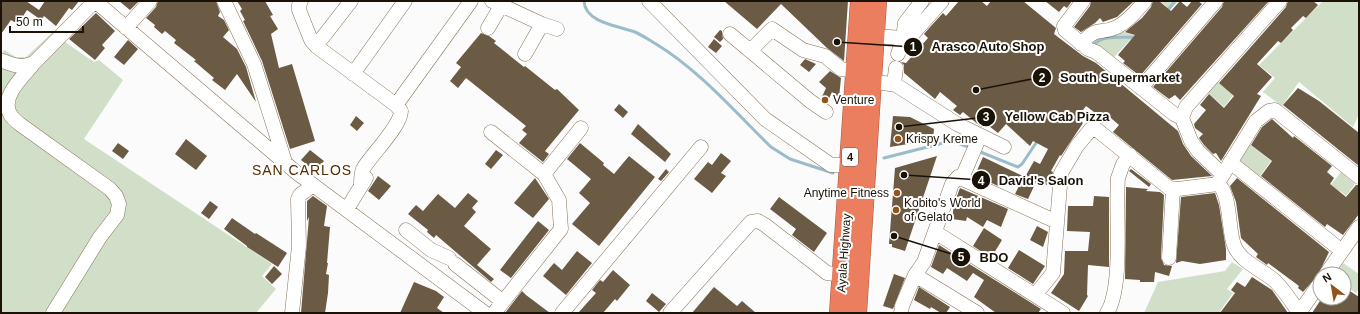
<svg xmlns="http://www.w3.org/2000/svg" width="1360" height="314" font-family="Arial,sans-serif">
  <style>
    .green { fill: #d1dfc8 }
    .lines { fill: none; stroke-linecap: round; stroke-linejoin: round }
    .stream { stroke: #9bbdca; stroke-width: 3 }
    .building { fill: #6c5b44 }
    .minor-casing { stroke: #877255; stroke-width: 15 }
    .highway-casing { stroke: #a15840; stroke-width: 22 }
    .minor { stroke: #fff; stroke-width: 14 }
    .highway { stroke: #ea7e5f; stroke-width: 21 }
    .poi-dot { fill: #92541a; stroke: #fff; stroke-width: 1.5 }
    .labels { text-anchor: middle; stroke-width: 4; stroke-linejoin: round; paint-order: stroke }
    .shield { fill: #fff; stroke: #5f5951; stroke-width: 1 }
    .shield-label { font-size: 11px; font-weight: bold; fill: #1a1207 }
    .poi-label { font-size: 12px; fill: #1a1207; stroke: #fff; text-anchor: start }
    .street-label { font-size: 12px; fill: #1a1207; stroke: #fff }
    .quarter-label { font-size: 14px; letter-spacing: 1px; fill: #552b00; stroke: #fff }
    .leader { fill: none; stroke: #1a1207; stroke-width: 1.5 }
    .callout-dot { fill: #1a1207; stroke: #fff; stroke-width: 1.5 }
    .mark-label { font-size: 12px; text-anchor: middle; font-weight: bold; fill: #fff }
    .callout-label { font-size: 13px; text-anchor: middle; font-weight: bold; fill: #1a1207; stroke: #fff; stroke-width: 4; stroke-linejoin: round; paint-order: stroke }
  </style>
  <rect width="100%" height="100%" fill="#fbfbfb"/>
  <path class="green" d="M1163 1H1178L1163 18 1140 38 1130 40 1114 57 1102 49 1090 46 1091 38 1117 30 1135 35 1166 6 1161 2Z
    M1323 1H1359V114L1353 127 1299 82 1282 106 1263 92 1275 78 1259 65Z
    M52 33 94 62 99 60 123 80 84 139 272 264 262 276 276 289 256 313H1V55L4 50 16 57H26Z
    M1216 80 1233 95 1224 107 1206 91Z
    M1248 143 1271 161 1260 176 1240 161 1242 152Z
    M1341 172 1355 184 1346 196 1340 191 1334 198 1326 191Z
    M1232 262 1243 269 1227 289 1233 293 1220 311 1223 313H1144L1158 282 1225 271Z
    M1343 263 1359 274V288L1356 293 1344 285V274H1336Z"/>
  <g class="lines">
    <path class="stream" d="M584 1C585 23 619 26 635 32 642 35 649 40 656 44 699 70 735 112 771 147L790 159 833 173
      M1167 11 1175 1
      M1093 46C1101 34 1124 38 1137 37
      M978 151 1018 167 1022 164 1038 140
      M884 158 947 142H955L971 148"/>
  </g>
  <path class="building" d="M1 1H26L39 10 45 1H79L72 10 69 8 56 26 44 16 41 20 27 10 18 24 11 20 1 34Z
    M119 1H139L130 10Z
    M158 1H216L220 12 218 16 224 20 229 30 223 37 237 49 246 67 256 102 237 74 225 90 212 80 214 78 194 61 196 60 174 43 176 40 165 31 162 34 154 27 155 25 146 18 156 7Z
    M237 1H265L273 15 270 16 278 29 271 34 279 68 292 64 315 141 290 149 262 61 243 21 245 20 240 11 242 9Z
    M724 1H848L844 61 827 48 781 4 757 29Z
    M959 1H981L987 6 991 1H1023L1056 28 1054 34 1083 56 1096 63 1178 131 1183 144 1191 156 1212 176 1172 180 1113 132 1119 125 1105 113 1102 118 1086 106 1077 118 1083 123 1061 156 1060 155 1051 171 1053 172 1052 176 1047 185 1037 180 1028 199 1015 194 1020 184 1005 177 1000 187 975 175 983 157 1025 177 1034 161 1040 164 1048 149 1033 141 1030 146 1006 124 998 133 985 123 982 127 980 126 963 112 960 115 953 110 957 106 940 92 935 99 904 73V65L901 62 906 63 928 38 924 34 931 26 943 13 946 16Z
    M1045 1H1072L1067 8 1064 6 1059 12Z
    M1091 1H1134L1117 17 1103 22 1100 18 1095 23 1081 32 1074 27 1090 6Z
    M1153 1H1159L1171 11 1180 1 1187 7 1192 1H1198L1202 4 1140 76 1123 63 1125 61 1118 55 1135 35 1125 32 1142 18 1151 7Z
    M1224 1H1269L1180 100 1175 95 1169 99 1153 87 1222 7Z
    M1288 1H1313L1318 5 1306 18 1303 16 1291 28 1293 30 1281 43 1278 41 1257 64 1272 77 1257 94 1261 96 1221 161 1216 153 1213 154 1204 145 1199 138 1203 134 1195 128 1194 124 1206 110 1200 105 1209 94 1224 108 1234 96 1219 83 1286 7Z
    M96 13 115 31 102 45 105 48 95 60 69 39Z
    M720 30 722 31 723 39 720 42 714 37Z
    M481 33 489 36 496 41 494 43 524 67 525 66 555 90 557 89 579 110 545 151 549 154 543 162 519 143 527 134 522 130 526 126 466 78 458 88 450 81 461 67 456 63Z
    M714 39 722 46 716 53 708 47Z
    M128 40 138 49 124 65 114 57Z
    M805 59 816 64 809 72 800 65Z
    M830 71 841 78 839 98 832 92 827 103 821 99 826 88 819 82Z
    M1298 88 1319 101 1359 133V166L1283 105Z
    M619 104 628 112 623 118 614 110Z
    M356 116 364 123 357 131 350 125Z
    M893 116 910 117 934 129 933 140 890 147Z
    M1272 119 1293 138 1294 136 1332 166 1327 172 1334 178 1330 184 1346 197 1356 185H1359V214L1343 235 1327 224 1325 227 1261 176 1272 161 1251 145 1262 127Z
    M638 124 671 154 665 162 631 134Z
    M186 139 207 156 196 170 175 154Z
    M118 143 129 151 123 159 112 151Z
    M580 143 604 163 603 165 614 174 629 156 655 177 599 246 572 224 590 203 579 193 591 179 567 159Z
    M310 150 324 161 315 171 301 160Z
    M496 150 503 155 491 169 485 164Z
    M721 153 731 161 721 173 726 176 712 193 694 179 708 162 712 165Z
    M937 156 905 251 892 247V244H889L895 168Z
    M666 169 669 172 661 181 658 179Z
    M1131 169 1151 184 1149 187 1129 171Z
    M378 176 391 186 379 200 368 191Z
    M535 178 549 199 533 218 514 203Z
    M1237 178 1329 252 1318 275 1303 292 1298 288 1299 286 1268 263 1267 265 1256 257 1258 254 1241 238 1236 202 1230 186Z
    M1126 187 1148 189 1146 191 1160 192 1164 195 1161 258 1164 265 1172 266 1169 276 1155 272 1154 282H1140V280L1125 279Z
    M960 188 1008 209 1001 227 987 220 983 227 967 217 966 221 952 219 954 204Z
    M468 193 478 201 472 208 476 212 464 226 491 249 477 265 494 279 491 282 436 235 434 238 427 232 428 230 408 214 416 205 423 211 438 194 455 208Z
    M1215 193 1219 205 1226 249V260L1200 264 1182 261 1176 263 1181 197Z
    M313 196 327 206 324 226 330 227 327 263H328L326 274 329 275 328 293 325 313H301L309 217 307 221V201Z
    M1094 196 1109 197V267L1088 265 1087 295 1088 296 1079 311 1051 293 1064 274 1065 251H1088L1090 232 1067 231 1068 206H1093Z
    M779 197 827 233 814 252 792 235 796 229 770 209Z
    M210 201 218 207 209 219 201 213Z
    M232 218 255 234 256 233 287 253 278 267 247 247V246L224 229Z
    M538 221 549 230 511 278 500 270Z
    M1037 226 1048 232 1043 247 1030 240Z
    M984 228 1002 240 991 258 973 246Z
    M939 245 1041 309 1038 313H996L974 297 984 280 973 273 967 281 947 268 943 274 931 267Z
    M1019 250 1045 266 1033 284 1008 268Z
    M577 251 592 263 566 295 543 276 554 263 562 270Z
    M274 266 282 274 272 284 265 277Z
    M613 270 630 285 617 301 615 299 603 313H578L596 293 592 290 600 280 603 282Z
    M894 274 905 278 893 309 883 306Z
    M1252 277 1272 290 1288 313H1220L1235 293 1231 290 1237 282 1245 287Z
    M414 282 436 291 444 297 437 308 444 313H400Z
    M714 287 737 306 742 301 756 313H692Z
    M919 287 950 307 946 313H941L931 307 930 309 914 300Z
    M1344 287 1359 297V313H1312L1322 298H1344Z
    M522 291 526 295 550 313H505Z
    M652 293 666 304 659 312 646 301Z"/>
  <g class="lines">
    <g class="minor-casing">
      <path id="minor" d="M95 1 297 173 485 313
        M224 1 254 64 285 162
        M301 1 299 5V10L311 40 316 46 396 105 401 111C401 126 371 155 363 169 361 173 361 180 361 185
        M492 1 542 24 557 29
        M649 1 765 119 831 165H849
        M1083 1 1064 26 1065 30 1088 49 1096 52 1174 114 1182 118 1191 141 1198 151 1222 174
        M126 28 150 1
        M488 28 501 6
        M730 34 810 101 826 112
        M874 36 903 38 910 37 942 1
        M1081 44C1099 24 1098 36 1117 27 1129 21 1136 11 1145 1
        M316 46 351 1
        M750 51 772 29 803 50 825 56 841 69 856 71
        M525 54 542 24
        M898 54 903 38 905 23 922 1
        M3 61C15 66 22 68 34 63L95 1
        M34 63C24 76 0 96 10 114 12 118 17 122 21 125L110 189 116 196 119 204 117 215 100 237 53 313
        M353 74 405 1
        M871 81 896 85 957 124 1004 147
        M894 84 896 68
        M1141 88 1216 1
        M396 105 471 1
        M1182 118 1186 107 1280 1
        M491 132 544 174 559 200 561 229 494 313
        M1230 162 1342 251
        M544 174 581 128
        M962 178 980 136
        M1219 181 1256 121 1269 111 1275 110 1359 177
        M1218 184C1231 193 1228 231 1234 245 1240 262 1263 270 1275 281 1285 291 1292 302 1299 313
        M347 209 366 178
        M406 230 431 250 449 258
        M935 232 1063 313
        M1169 258 1173 189
        M455 264 502 301
        M1326 274 1359 227
        M915 275 977 313
        M1035 295 1053 273 1061 173 1077 146 1091 129H1096L1169 188 1178 189 1218 184
        M292 313 299 246 298 199 300 195 313 185
        M562 313 701 147
        M670 313 751 222 758 221 765 225 827 273 842 275
        M901 313 902 306 915 275 924 262 952 184 958 177 1057 222
        M1107 313C1124 285 1115 212 1118 178L1123 164 1130 155
        M1299 313 1320 283"/>
    </g>
    <g class="highway-casing">
      <path id="highway" d="M840 313 861 1
        M856 313 876 1"/>
    </g>
    <use href="#minor" class="minor"/>
    <use href="#highway" class="highway"/>
  </g>
  <g class="poi-dot">
    <circle cx="825" cy="100" r="4"/>
    <circle cx="898" cy="139" r="4"/>
    <circle cx="897" cy="193" r="4"/>
    <circle cx="896" cy="210" r="4"/>
  </g>
  <g class="labels">
    <rect class="shield" x="842" y="148" width="16" height="18" rx="3"/>
    <g class="shield-label">
      <text x="850" y="161">4</text>
    </g>
    <g class="poi-label">
      <text x="833" y="104">Venture</text>
      <text x="906" y="143">Krispy Kreme</text>
      <text x="889" y="197" text-anchor="end">Anytime Fitness</text>
      <text x="904" y="207">Kobito's World<tspan x="904" dy="14">of Gelato</tspan></text>
    </g>
    <g class="street-label">
      <text transform="translate(844 253) rotate(-86)" y="4">Ayala Highway</text>
    </g>
    <g class="quarter-label">
      <text x="302" y="175">SAN CARLOS</text>
    </g>
  </g>
  <path class="leader" d="M837 42L913 47M976 90L1042 77M899 127L986 117M904 175L981 180M894 236L961 257"/>
  <g class="callout-dot">
    <circle cx="837" cy="42" r="4"/>
    <circle cx="976" cy="90" r="4"/>
    <circle cx="899" cy="127" r="4"/>
    <circle cx="904" cy="175" r="4"/>
    <circle cx="894" cy="236" r="4"/>
    <circle cx="913" cy="47" r="10"/>
    <circle cx="1042" cy="77" r="10"/>
    <circle cx="986" cy="117" r="10"/>
    <circle cx="981" cy="180" r="10"/>
    <circle cx="961" cy="257" r="10"/>
  </g>
  <g class="mark-label">
    <text x="913" y="51">1</text>
    <text x="1042" y="82">2</text>
    <text x="986" y="121">3</text>
    <text x="981" y="185">4</text>
    <text x="961" y="261">5</text>
  </g>
  <g class="callout-label">
    <text x="988" y="51">Arasco Auto Shop</text>
    <text x="1120" y="82">South Supermarket</text>
    <text x="1057" y="121">Yellow Cab Pizza</text>
    <text x="1041" y="185">David's Salon</text>
    <text x="994" y="262">BDO</text>
  </g>
  <rect width="1360" height="314" fill="none" stroke="#1a1207" stroke-width="4"/>
  <g transform="translate(1332 286) rotate(329)"><circle r="19" fill="#ffffff" stroke="#a3a09c"/>
  <path d="M0-3L7 15L0 10L-7 15Z" fill="#92541a"/>
  <text y="-6" font-size="11" font-weight="bold" text-anchor="middle" fill="#1a1207">N</text>
  </g>
  <path d="M10 26v6h73v-6" fill="none" stroke="#1a1207" stroke-width="2"/>
  <text x="16" y="26" font-size="12" fill="#1a1207" stroke="#ffffff" stroke-width="3" paint-order="stroke">50 m</text>
</svg>
